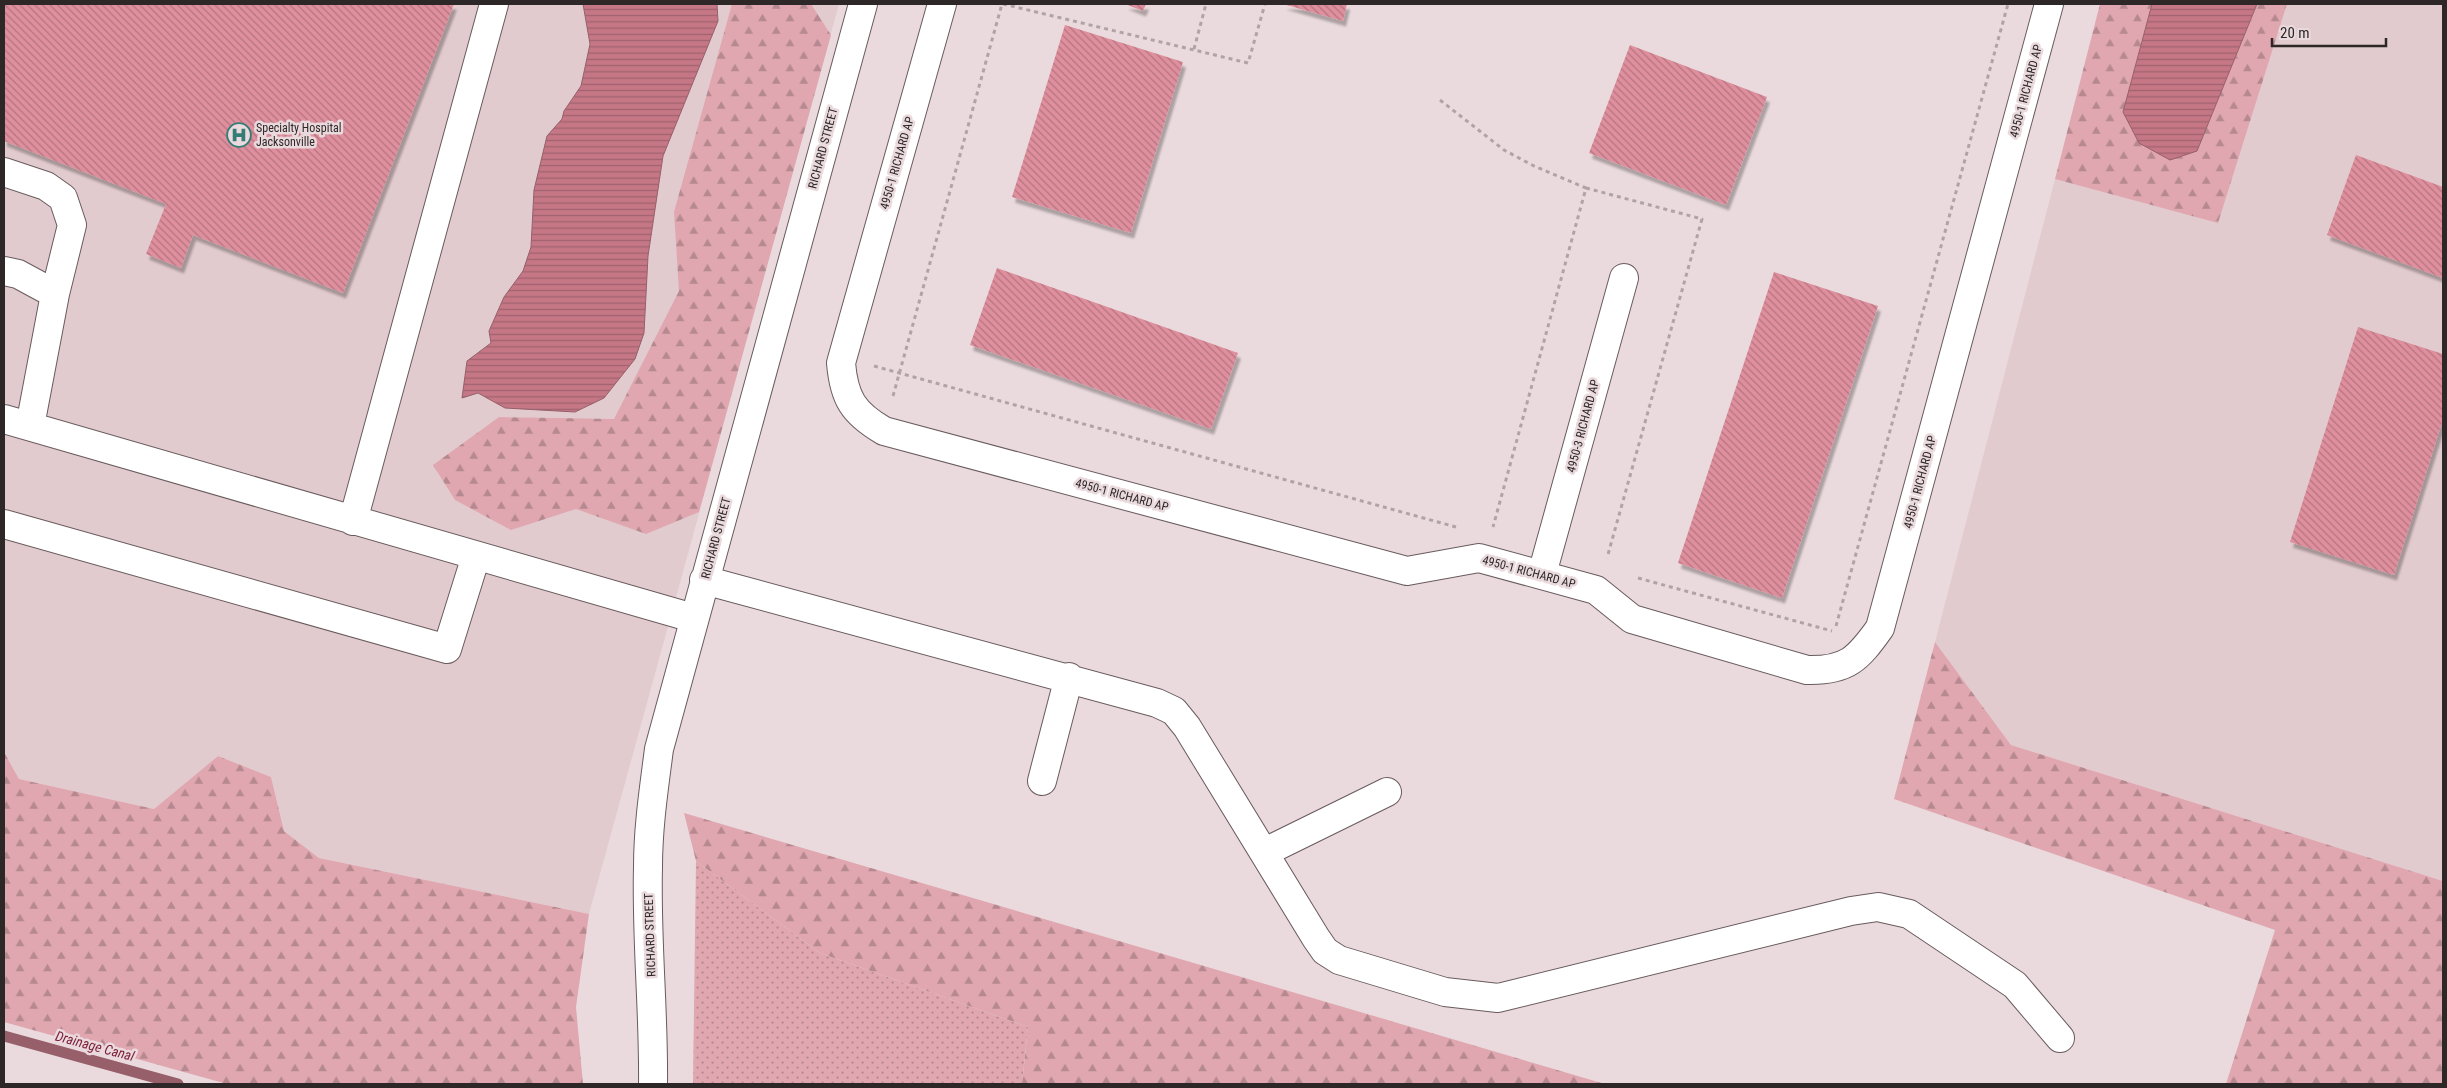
<svg xmlns="http://www.w3.org/2000/svg" width="2447" height="1088" font-family="'Roboto Condensed',sans-serif">
  <style>
    .built { fill: #e2cbce }
    .green { fill: url(#green-dots) }
    .forest { fill: url(#forest-firs) }
    .water { fill: url(#water-rules); stroke: #975f6a }
    .lines { fill: none; stroke-linecap: round; stroke-linejoin: round }
    .stream { stroke: #975f6a; stroke-width: 11 }
    .building { fill: url(#building-back-hatch); filter: url(#shadow) }
    .minor-casing { stroke: #695b5d; stroke-width: 30 }
    .path { stroke: #b0a3a6; stroke-width: 3; stroke-dasharray: 4 4; stroke-linecap: butt }
    .minor { stroke: #fff; stroke-width: 28 }
    .labels { text-anchor: middle; stroke-width: 5; stroke-linejoin: round; paint-order: stroke }
    .street-label { font-size: 12px; fill: #2d2728; stroke: #eadadd }
    .poi-label { font-size: 12px; fill: #2d2728; stroke: #eadadd; text-anchor: start }
    .water-label { font-size: 14px; font-style: italic; fill: #7b1d38; stroke: #eadadd }
  </style>
  <defs>
    <pattern id="green-dots" width="8" height="8" patternUnits="userSpaceOnUse" patternTransform="scale(1.25)"><rect width="8" height="8" fill="#e0a7b0"/><path d="M2 2h.1M6 6h.1" fill="none" stroke="#b6888f" stroke-width="1.8" stroke-linecap="round"/></pattern>
    <pattern id="forest-firs" width="22" height="20" patternUnits="userSpaceOnUse" patternTransform="scale(1.25)"><rect width="22" height="20" fill="#e0a7b0"/><path d="M5 1l3.5 6h-7zM16 11l3.5 6h-7z" fill="#b6888f"/></pattern>
    <pattern id="water-rules" width="6" height="5" patternUnits="userSpaceOnUse" patternTransform="scale(1.25)"><rect width="6" height="5" fill="#c57786"/><path d="M0 2.5h6" fill="none" stroke="#a0626e"/></pattern>
    <pattern id="building-back-hatch" width="6" height="6" patternUnits="userSpaceOnUse" patternTransform="scale(1.25)"><rect width="6" height="6" fill="#df8f9d"/><path d="M-1 5l2 2M0 0l6 6M5-1l2 2" fill="none" stroke="#b57580"/></pattern>
    <filter id="shadow"><feDropShadow dx="3" dy="5.5" stdDeviation="1" flood-color="#0004"/></filter>
  </defs>
  <rect width="100%" height="100%" fill="#eadadd"/>
  <path class="built" d="M4 4H839L589 914 319 858 284 831 271 777 218 756 154 809 19 779 4 752Z
    M2287 4H2443V881L2011 745 1935 642 2055 179 2218 222Z"/>
  <path class="green" d="M696 861 820 953 1028 1027 1022 1084H693Z"/>
  <path class="forest" d="M732 4H811L831 35 699 512 646 534 576 509 511 530 455 500 433 465 499 417 614 419 679 291 674 212Z
    M2100 4H2152L2123 112 2197 151 2257 4H2287L2218 223 2055 179Z
    M1935 642 2011 745 2443 881V1084H2226L2275 930 1894 799Z
    M4 752 19 779 154 809 218 756 271 777 284 831 319 858 589 914 576 1007 583 1084H227L4 1022Z
    M684 813 1605 1084H1022L1028 1027 820 953 696 861Z"/>
  <path class="water" d="M583 4H717L718 21 663 156 648 256 644 333 635 359 604 398 575 412 505 408 478 393 462 398 467 361 491 343 489 331 504 297 523 271 531 247 534 190 547 136 562 119 564 111 581 86 590 44Z
    M2152 4H2257L2197 151 2170 160 2139 143 2123 112Z"/>
  <g class="lines">
    <path class="stream" d="M4 1036 178 1084"/>
  </g>
  <path class="building" d="M4 4H454L343 293 193 235 181 268 146 254 166 204 4 141Z
    M1125 4H1146L1143 11Z
    M1283 4H1347L1343 21Z
    M1065 25 1183 62 1131 233 1012 197Z
    M1630 45 1767 97 1726 205 1589 153Z
    M2356 155 2443 187V278L2327 235Z
    M997 268 1238 353 1211 429 970 345Z
    M1774 272 1878 306 1782 598 1678 563Z
    M2358 327 2443 354V419L2394 575 2290 542Z"/>
  <g class="lines">
    <g class="minor-casing">
      <path id="minor" d="M942 4 841 363C844 398 853 413 884 431L1407 571 1479 558 1596 590 1632 619 1807 670C1847 671 1858 659 1880 628L2049 4
        M4 172 46 186 63 198 72 225 55 294
        M4 271 18 274 55 294 30 426
        M4 419 693 618
        M353 521 494 4
        M4 524 447 649 476 556
        M1542 574 1624 278
        M704 580 1157 703 1174 711 1187 727 1316 938 1325 951 1339 960 1445 992 1498 998 1851 911 1878 907 1909 914 2015 985 2060 1038
        M1042 781 1069 677
        M1265 852 1387 792
        M653 1084C654 1012 646 939 648 867 648 827 654 788 659 749L863 4"/>
    </g>
    <path class="path" d="M1003 4 1248 63 1265 4
      M1194 49 1206 4
      M1440 100 1504 150 1534 166 1586 188 1493 527
      M1586 188 1702 219 1607 558
      M874 366 1456 527
      M893 396 1002 4
      M1638 578 1832 631
      M1836 626 2008 4"/>
    <use href="#minor" class="minor"/>
  </g>
  <defs>
    <g id="hospital-ring" transform="scale(1.25)"><circle r="9.5" fill="#eadadd" stroke="#347c76" stroke-width="1.5"/><path d="M-5-5h3v3.5h4V-5h3V5h-3V1.5h-4V5h-3Z" fill="#347c76"/></g>
  </defs>
  <g fill-rule="evenodd">
    <use href="#hospital-ring" x="239" y="135"/>
  </g>
  <g class="labels">
    <g class="street-label">
      <text transform="translate(2026 91) rotate(-75)" y="4">4950-1 RICHARD AP</text>
      <text transform="translate(823 148) rotate(-75)" y="4">RICHARD STREET</text>
      <text transform="translate(897 163) rotate(-74)" y="4">4950-1 RICHARD AP</text>
      <text transform="translate(1583 426) rotate(-75)" y="4">4950-3 RICHARD AP</text>
      <text transform="translate(1920 482) rotate(-75)" y="4">4950-1 RICHARD AP</text>
      <text transform="translate(1122 495) rotate(15)" y="4">4950-1 RICHARD AP</text>
      <text transform="translate(716 538) rotate(-75)" y="4">RICHARD STREET</text>
      <text transform="translate(1529 572) rotate(15)" y="4">4950-1 RICHARD AP</text>
      <text transform="translate(650 935) rotate(-92)" y="4">RICHARD STREET</text>
    </g>
    <g class="poi-label">
      <text x="256" y="132">Specialty Hospital<tspan x="256" dy="14">Jacksonville</tspan></text>
    </g>
    <g class="water-label">
      <text transform="translate(95 1046) rotate(15)" y="5">Drainage Canal</text>
    </g>
  </g>
  <rect width="2447" height="1088" fill="none" stroke="#2d2728" stroke-width="10"/>
  <path d="M2272 38v8h114v-8" fill="none" stroke="#2d2728" stroke-width="2.5"/>
  <text x="2280" y="38" font-size="15" fill="#2d2728" stroke="#eadadd" stroke-width="4" paint-order="stroke">20 m</text>
</svg>
